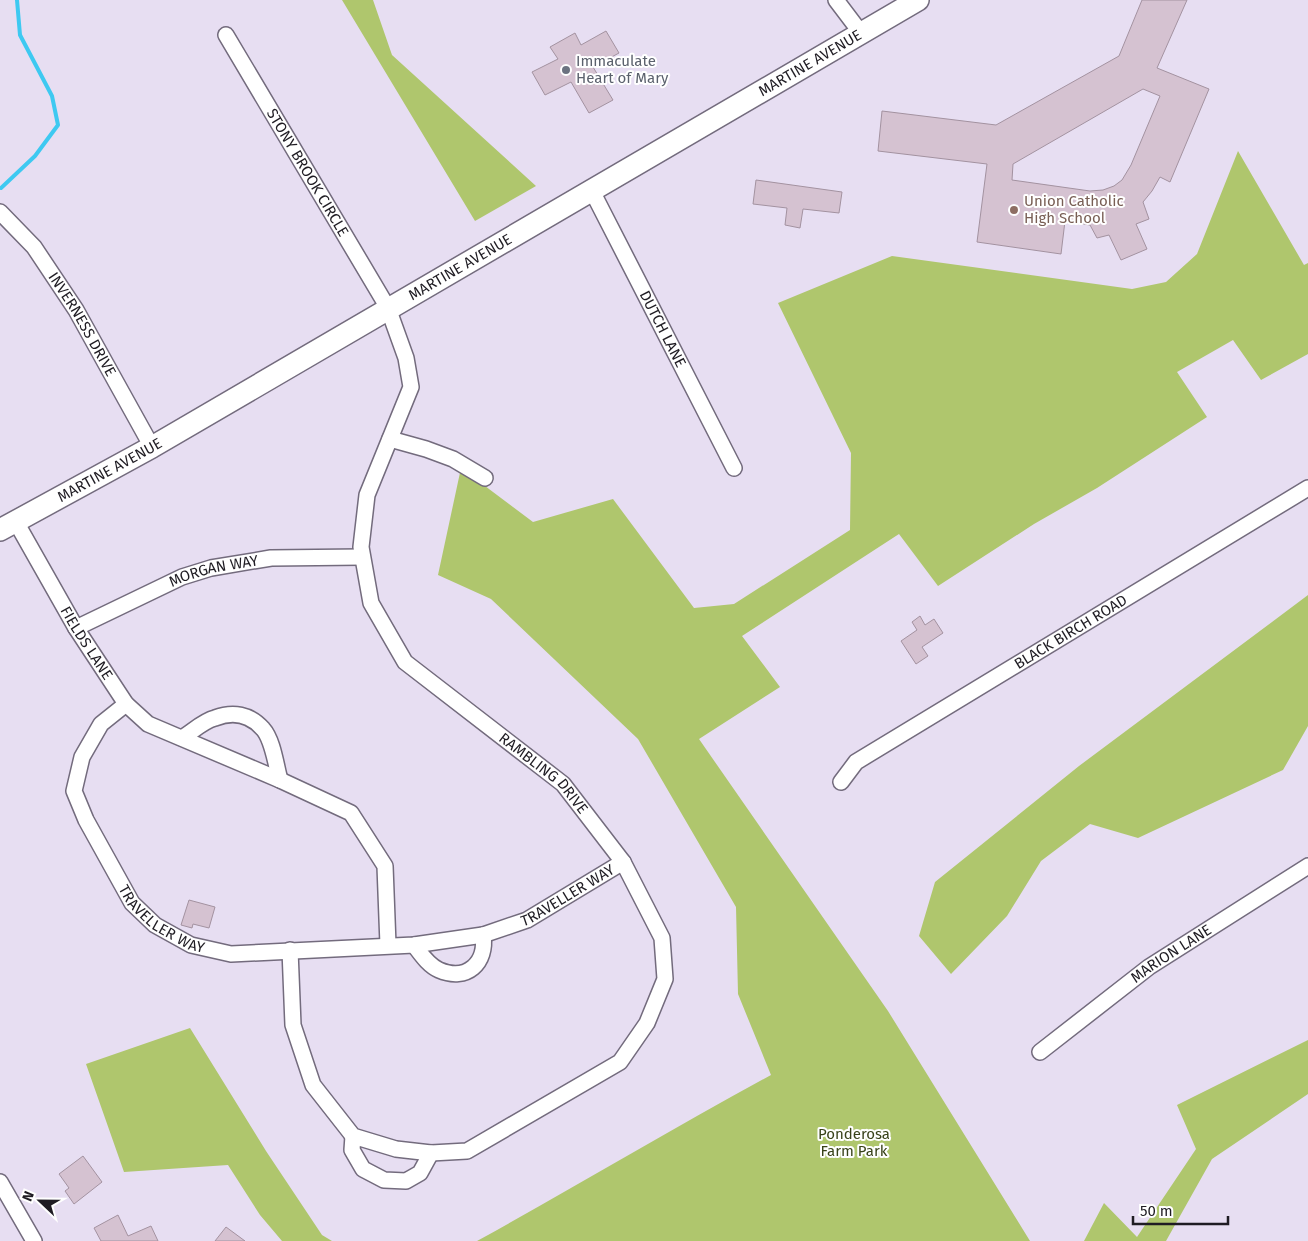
<svg xmlns="http://www.w3.org/2000/svg" width="1308" height="1241" font-family="'Fira Sans',sans-serif">
  <style>
    .green { fill: #afc66d }
    .lines { fill: none; stroke-linecap: round; stroke-linejoin: round }
    .stream { stroke: #3ec9f1; stroke-width: 4 }
    .building { fill: #d5c2d1; stroke: #a392a0; fill-rule: evenodd }
    .minor-casing { stroke: #736b7d; stroke-width: 18 }
    .secondary-casing { stroke: #736b7d; stroke-width: 24 }
    .minor { stroke: #fff; stroke-width: 15 }
    .secondary { stroke: #fff; stroke-width: 21 }
    .worship-dot { fill: #6b7280; stroke: #fff; stroke-width: 2 }
    .education-dot { fill: #8d6e63; stroke: #fff; stroke-width: 2 }
    .labels { text-anchor: middle; stroke-width: 4; stroke-linejoin: round; paint-order: stroke }
    .worship-label { font-size: 15px; fill: #5b616d; stroke: #fff; text-anchor: start }
    .street-label { font-size: 15px; fill: #1f1c23; stroke: #fff }
    .education-label { font-size: 15px; fill: #785e54; stroke: #fff; text-anchor: start }
    .park-label { font-size: 15px; fill: #384219; stroke: #fff }
  </style>
  <rect width="100%" height="100%" fill="#e7def2"/>
  <path class="green" d="M342 0H373L392 55 536 186 475 221Z
    M1238 151 1304 265 1308 263V354L1261 380 1233 340 1177 372 1207 417 1097 488 1034 524 938 586 899 534 742 636 780 687 699 739 888 1011 1030 1241H477C575 1187 672 1129 771 1075L738 994 736 907 638 739 491 599 438 575 461 468 533 522 613 499 694 608 734 604 850 530 851 453 778 303 892 256 1132 289 1166 282 1197 254Z
    M1308 595V726L1283 770 1138 838 1090 824 1041 861 1007 916 951 974 919 936 935 882 1079 766Z
    M190 1028 266 1151 322 1235 332 1241H282L260 1215 228 1165 124 1172 86 1064Z
    M1308 1040V1094L1212 1159 1166 1241H1084L1104 1203 1137 1237 1196 1149 1177 1105Z"/>
  <g class="lines">
    <path class="stream" d="M1 188 35 156 58 125 52 96 20 35 17 0"/>
  </g>
  <path class="building" d="M1142 0H1187L1157 68 1209 89 1170 182 1160 177 1152 191 1143 202 1149 219 1136 224 1147 249 1121 260 1109 235 1097 238 1090 225 1065 221 1061 254 977 242 987 164 878 151 882 111 996 125 1119 56ZM1143 89 1160 96 1131 165 1122 180 1114 186 1103 190 1090 191 1012 180 1013 164Z
    M606 31 619 53 593 67 613 100 589 113 571 82 545 95 532 72 558 59 550 47 575 33 581 45Z
    M756 180 842 192 839 213 803 209 800 228 785 225 787 208 753 204Z
    M920 616 925 625 934 619 943 633 922 647 928 656 916 664 901 641 917 630 912 622Z
    M189 900 215 907 209 928 193 924 192 928 181 925Z
    M83 1156 102 1182 74 1204 65 1191 69 1188 59 1174Z
    M118 1215 128 1236 151 1226 158 1241H101L94 1228Z
    M226 1227 245 1241H215Z"/>
  <g class="lines">
    <g class="minor-casing">
      <g id="minor">
        <path d="M836 0 861 33"/>
        <path id="s1" d="M226 35 388 308 406 358 411 387 367 495 361 547 371 603 405 662 563 784 623 862 662 938 665 979 647 1023 620 1062 467 1151 431 1153 396 1149 353 1136 313 1085 293 1025 290 950"/>
        <path id="s2" d="M592 191 734 468"/>
        <path id="s3" d="M0 212 34 247 76 310 152 447"/>
        <path d="M390 439 426 449 453 459 485 478"/>
        <path id="s4" d="M16 522 76 628 126 704 148 724 280 780 351 813 385 866 388 945"/>
        <path id="s5" d="M76 628 182 577 211 568 271 558 362 557"/>
        <path id="s6" d="M126 704 101 724 82 757 74 791 86 820 132 903 155 925 191 945 231 954 414 945 483 935 527 920 623 862"/>
        <path d="M182 738C192 732 203 721 215 718 233 711 250 714 263 729 273 740 276 766 280 780"/>
        <path id="s7" d="M841 782 856 762 1308 488"/>
        <path d="M414 945C421 954 428 965 439 970 467 982 487 963 483 935"/>
        <path id="s8" d="M1040 1052 1149 967 1308 866"/>
        <path d="M353 1136 352 1150 363 1169 384 1180 406 1181 420 1173 431 1153"/>
        <path d="M0 1182 34 1241"/>
      </g>
    </g>
    <g class="secondary-casing">
      <g id="secondary">
        <path id="s9" d="M0 530 152 447 918 0"/>
      </g>
    </g>
    <use href="#minor" class="minor"/>
    <use href="#secondary" class="secondary"/>
  </g>
  <circle class="worship-dot" cx="566" cy="70" r="5"/>
  <circle class="education-dot" cx="1014" cy="210" r="5"/>
  <g class="labels">
    <g class="worship-label">
      <text x="576" y="66">Immaculate<tspan x="576" dy="17">Heart of Mary</tspan></text>
    </g>
    <g class="street-label">
      <text dy="5" stroke="none"><textPath href="#s9" startOffset="935">MARTINE AVENUE</textPath></text>
      <text dy="5" stroke="none"><textPath href="#s1" startOffset="160">STONY BROOK CIRCLE</textPath></text>
      <text dy="5" stroke="none"><textPath href="#s9" startOffset="530">MARTINE AVENUE</textPath></text>
      <text dy="5" stroke="none"><textPath href="#s3" startOffset="140">INVERNESS DRIVE</textPath></text>
      <text dy="5" stroke="none"><textPath href="#s2" startOffset="155">DUTCH LANE</textPath></text>
      <text dy="5" stroke="none"><textPath href="#s9" startOffset="125">MARTINE AVENUE</textPath></text>
      <text dy="5" stroke="none"><textPath href="#s5" startOffset="150">MORGAN WAY</textPath></text>
      <text dy="5" stroke="none"><textPath href="#s7" startOffset="276">BLACK BIRCH ROAD</textPath></text>
      <text dy="5" stroke="none"><textPath href="#s4" startOffset="140">FIELDS LANE</textPath></text>
      <text dy="5" stroke="none"><textPath href="#s1" startOffset="872">RAMBLING DRIVE</textPath></text>
      <text dy="5" stroke="none"><textPath href="#s6" startOffset="692">TRAVELLER WAY</textPath></text>
      <text dy="5" stroke="none"><textPath href="#s6" startOffset="265">TRAVELLER WAY</textPath></text>
      <text dy="5" stroke="none"><textPath href="#s8" startOffset="164">MARION LANE</textPath></text>
    </g>
    <g class="education-label">
      <text x="1024" y="206">Union Catholic<tspan x="1024" dy="17">High School</tspan></text>
    </g>
    <g class="park-label">
      <text x="854" y="1139">Ponderosa<tspan x="854" dy="17">Farm Park</tspan></text>
    </g>
  </g>
  <g transform="translate(40 1201) rotate(292)" stroke="#ffffff" stroke-width="4" paint-order="stroke">
  <path d="M0-4L9 19L0 12L-9 19Z" fill="#1f1c23"/>
  <text y="-8" font-size="14" font-weight="bold" text-anchor="middle" fill="#1f1c23">N</text>
  </g>
  <path d="M1133 1216v8h95v-8" fill="none" stroke="#1f1c23" stroke-width="2.5"/>
  <text x="1140" y="1216" font-size="15" fill="#1f1c23" stroke="#ffffff" stroke-width="4" paint-order="stroke">50 m</text>
</svg>
